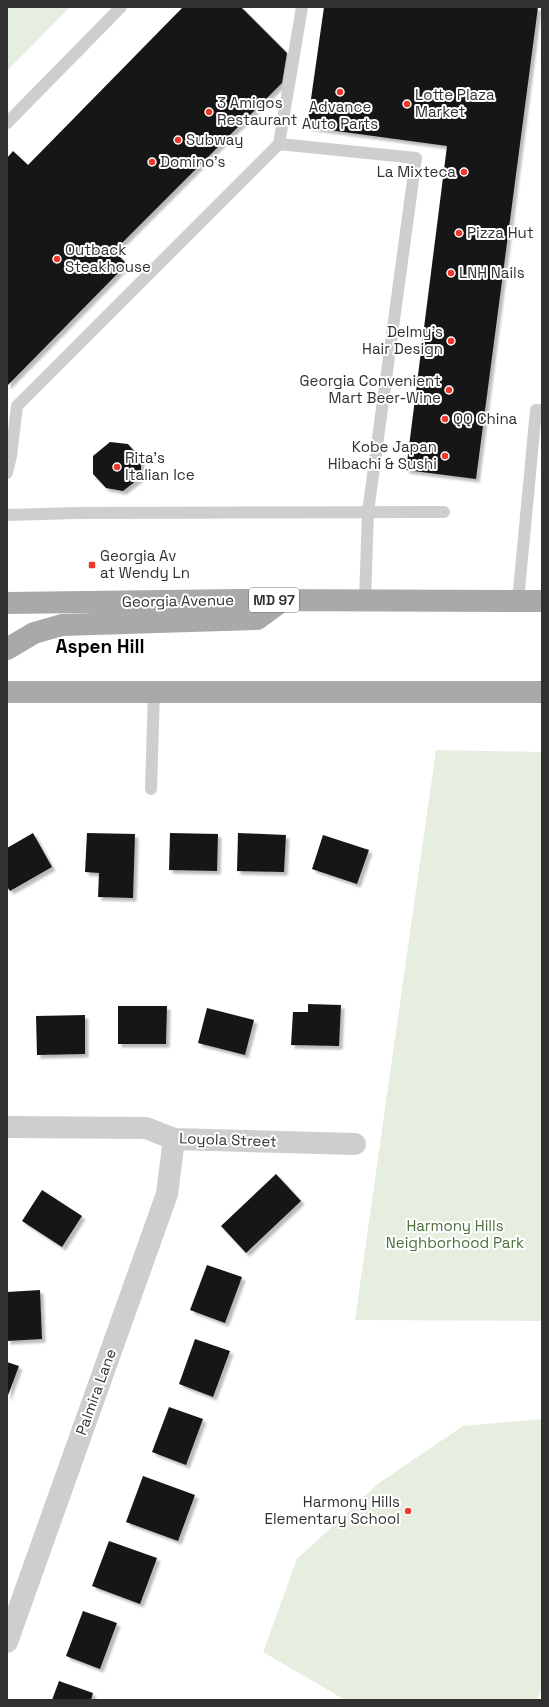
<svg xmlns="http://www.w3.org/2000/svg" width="549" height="1707" font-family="'Space Grotesk',sans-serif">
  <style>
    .green { fill: #e5eedf }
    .building { fill: #181818; filter: url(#shadow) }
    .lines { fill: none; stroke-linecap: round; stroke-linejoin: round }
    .lane { stroke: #cecece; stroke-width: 12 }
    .street { stroke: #cecece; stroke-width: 22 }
    .primary { stroke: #a9a9a9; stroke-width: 22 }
    .poi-dot { fill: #ed382e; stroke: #fff; stroke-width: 1.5 }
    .labels { text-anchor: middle; stroke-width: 4; stroke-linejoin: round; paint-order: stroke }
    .shield { fill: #fff; stroke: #6f6f6f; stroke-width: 1 }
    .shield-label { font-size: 14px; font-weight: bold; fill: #313131 }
    .poi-label { font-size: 15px; fill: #313131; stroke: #fff; text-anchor: start }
    .street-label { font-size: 15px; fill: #313131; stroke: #fff }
    .park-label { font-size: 15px; fill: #4d6f3b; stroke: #fff }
    .district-label { font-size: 19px; font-weight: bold; fill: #000; stroke: #fff }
  </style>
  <defs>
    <filter id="shadow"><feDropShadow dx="3.5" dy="3.5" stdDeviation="1" flood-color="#0004"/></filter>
  </defs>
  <rect width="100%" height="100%" fill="#fff"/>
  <path class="green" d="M7 7H70L7 71Z
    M436 750 542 752V1321L355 1320Z
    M542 1419V1690L536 1700H345L263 1652 297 1559 379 1483 463 1426Z"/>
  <path class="building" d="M183 7H241L287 53 282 83 114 251 127 264 7 386V158L13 151 28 165Z
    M324 7H538L476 479 406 470 447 146 307 127Z
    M110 442 128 444 141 459V477L123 491 106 488 93 474V456Z
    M33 833 52 867 10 891 7 887V848Z
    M87 833 135 834 133 898 98 897 99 873 85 872Z
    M170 833 218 834 217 871 169 870Z
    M238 833 286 835 284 872 237 871Z
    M323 835 369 850 357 884 312 869Z
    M308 1004 341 1005 339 1046 291 1045 293 1012H308Z
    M118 1006H167L166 1044H118Z
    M207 1008 254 1020 245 1055 198 1043Z
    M85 1015V1054L37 1055 36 1016Z
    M276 1174 301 1201 246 1253 221 1226Z
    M42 1190 82 1216 62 1247 22 1221Z
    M207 1265 242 1277 225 1323 190 1310Z
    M40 1290 42 1339 7 1341V1292Z
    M195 1339 230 1351 213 1397 179 1384Z
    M7 1362 19 1366 7 1398Z
    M169 1407 203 1419 186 1465 152 1452Z
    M143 1476 195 1495 178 1541 126 1522Z
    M109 1541 157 1558 140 1604 92 1586Z
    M83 1611 117 1623 100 1669 66 1656Z
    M59 1681 93 1693 91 1700H52Z"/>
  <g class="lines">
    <path class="lane" d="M7 123 121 7
      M279 144 302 7
      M7 473 11 456 17 406 279 144 416 158 368 512 365 601
      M7 515 77 513 444 512
      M518 601 536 410H542
      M151 789 154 691"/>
    <path class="street" d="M7 1127 146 1128 174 1139 355 1144
      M7 1642 167 1194 174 1139"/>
    <path class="primary" d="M7 603 241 600 542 601
      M7 649 34 633 62 625 257 619 283 600
      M7 692H542"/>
  </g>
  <g class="poi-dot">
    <circle cx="340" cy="92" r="4"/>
    <circle cx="407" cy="104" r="4"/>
    <circle cx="209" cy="112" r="4"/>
    <circle cx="178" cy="140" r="4"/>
    <circle cx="152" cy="162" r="4"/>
    <circle cx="464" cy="172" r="4"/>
    <circle cx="459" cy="233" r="4"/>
    <circle cx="57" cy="259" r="4"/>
    <circle cx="451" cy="273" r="4"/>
    <circle cx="451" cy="341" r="4"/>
    <circle cx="449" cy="390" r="4"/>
    <circle cx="445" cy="419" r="4"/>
    <circle cx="445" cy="456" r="4"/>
    <circle cx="117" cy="467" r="4"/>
    <rect x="88" y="561" width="8" height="8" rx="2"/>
    <circle cx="408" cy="1511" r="4"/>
  </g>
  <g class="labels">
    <rect class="shield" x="249" y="588" width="50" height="24" rx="3"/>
    <g class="shield-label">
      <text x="274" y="605">MD 97</text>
    </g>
    <g class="poi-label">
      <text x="415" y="100">Lotte Plaza<tspan x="415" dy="17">Market</tspan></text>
      <text x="217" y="108">3 Amigos<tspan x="217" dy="17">Restaurant</tspan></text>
      <text x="340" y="112" text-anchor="middle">Advance<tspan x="340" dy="17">Auto Parts</tspan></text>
      <text x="186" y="145">Subway</text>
      <text x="160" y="167">Domino's</text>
      <text x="456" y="177" text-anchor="end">La Mixteca</text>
      <text x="467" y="238">Pizza Hut</text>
      <text x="65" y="255">Outback<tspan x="65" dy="17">Steakhouse</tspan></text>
      <text x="459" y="278">LNH Nails</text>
      <text x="443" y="337" text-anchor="end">Delmy's<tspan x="443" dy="17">Hair Design</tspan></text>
      <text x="441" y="386" text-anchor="end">Georgia Convenient<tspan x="441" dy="17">Mart Beer-Wine</tspan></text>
      <text x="453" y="424">QQ China</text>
      <text x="437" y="452" text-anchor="end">Kobe Japan<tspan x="437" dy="17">Hibachi &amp; Sushi</tspan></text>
      <text x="125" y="463">Rita's<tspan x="125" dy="17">Italian Ice</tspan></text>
      <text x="100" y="561">Georgia Av<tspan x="100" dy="17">at Wendy Ln</tspan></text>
      <text x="400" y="1507" text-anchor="end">Harmony Hills<tspan x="400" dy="17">Elementary School</tspan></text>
    </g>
    <g class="street-label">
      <text transform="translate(178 601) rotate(-1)" y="5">Georgia Avenue</text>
      <text transform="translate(228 1140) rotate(2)" y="5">Loyola Street</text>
      <text transform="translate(96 1392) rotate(-70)" y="5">Palmira Lane</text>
    </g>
    <g class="park-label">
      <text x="455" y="1231">Harmony Hills<tspan x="455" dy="17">Neighborhood Park</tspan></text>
    </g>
    <g class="district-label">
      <text x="100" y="653">Aspen Hill</text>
    </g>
  </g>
  <rect width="549" height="1707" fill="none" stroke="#313131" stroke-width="16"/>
</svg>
